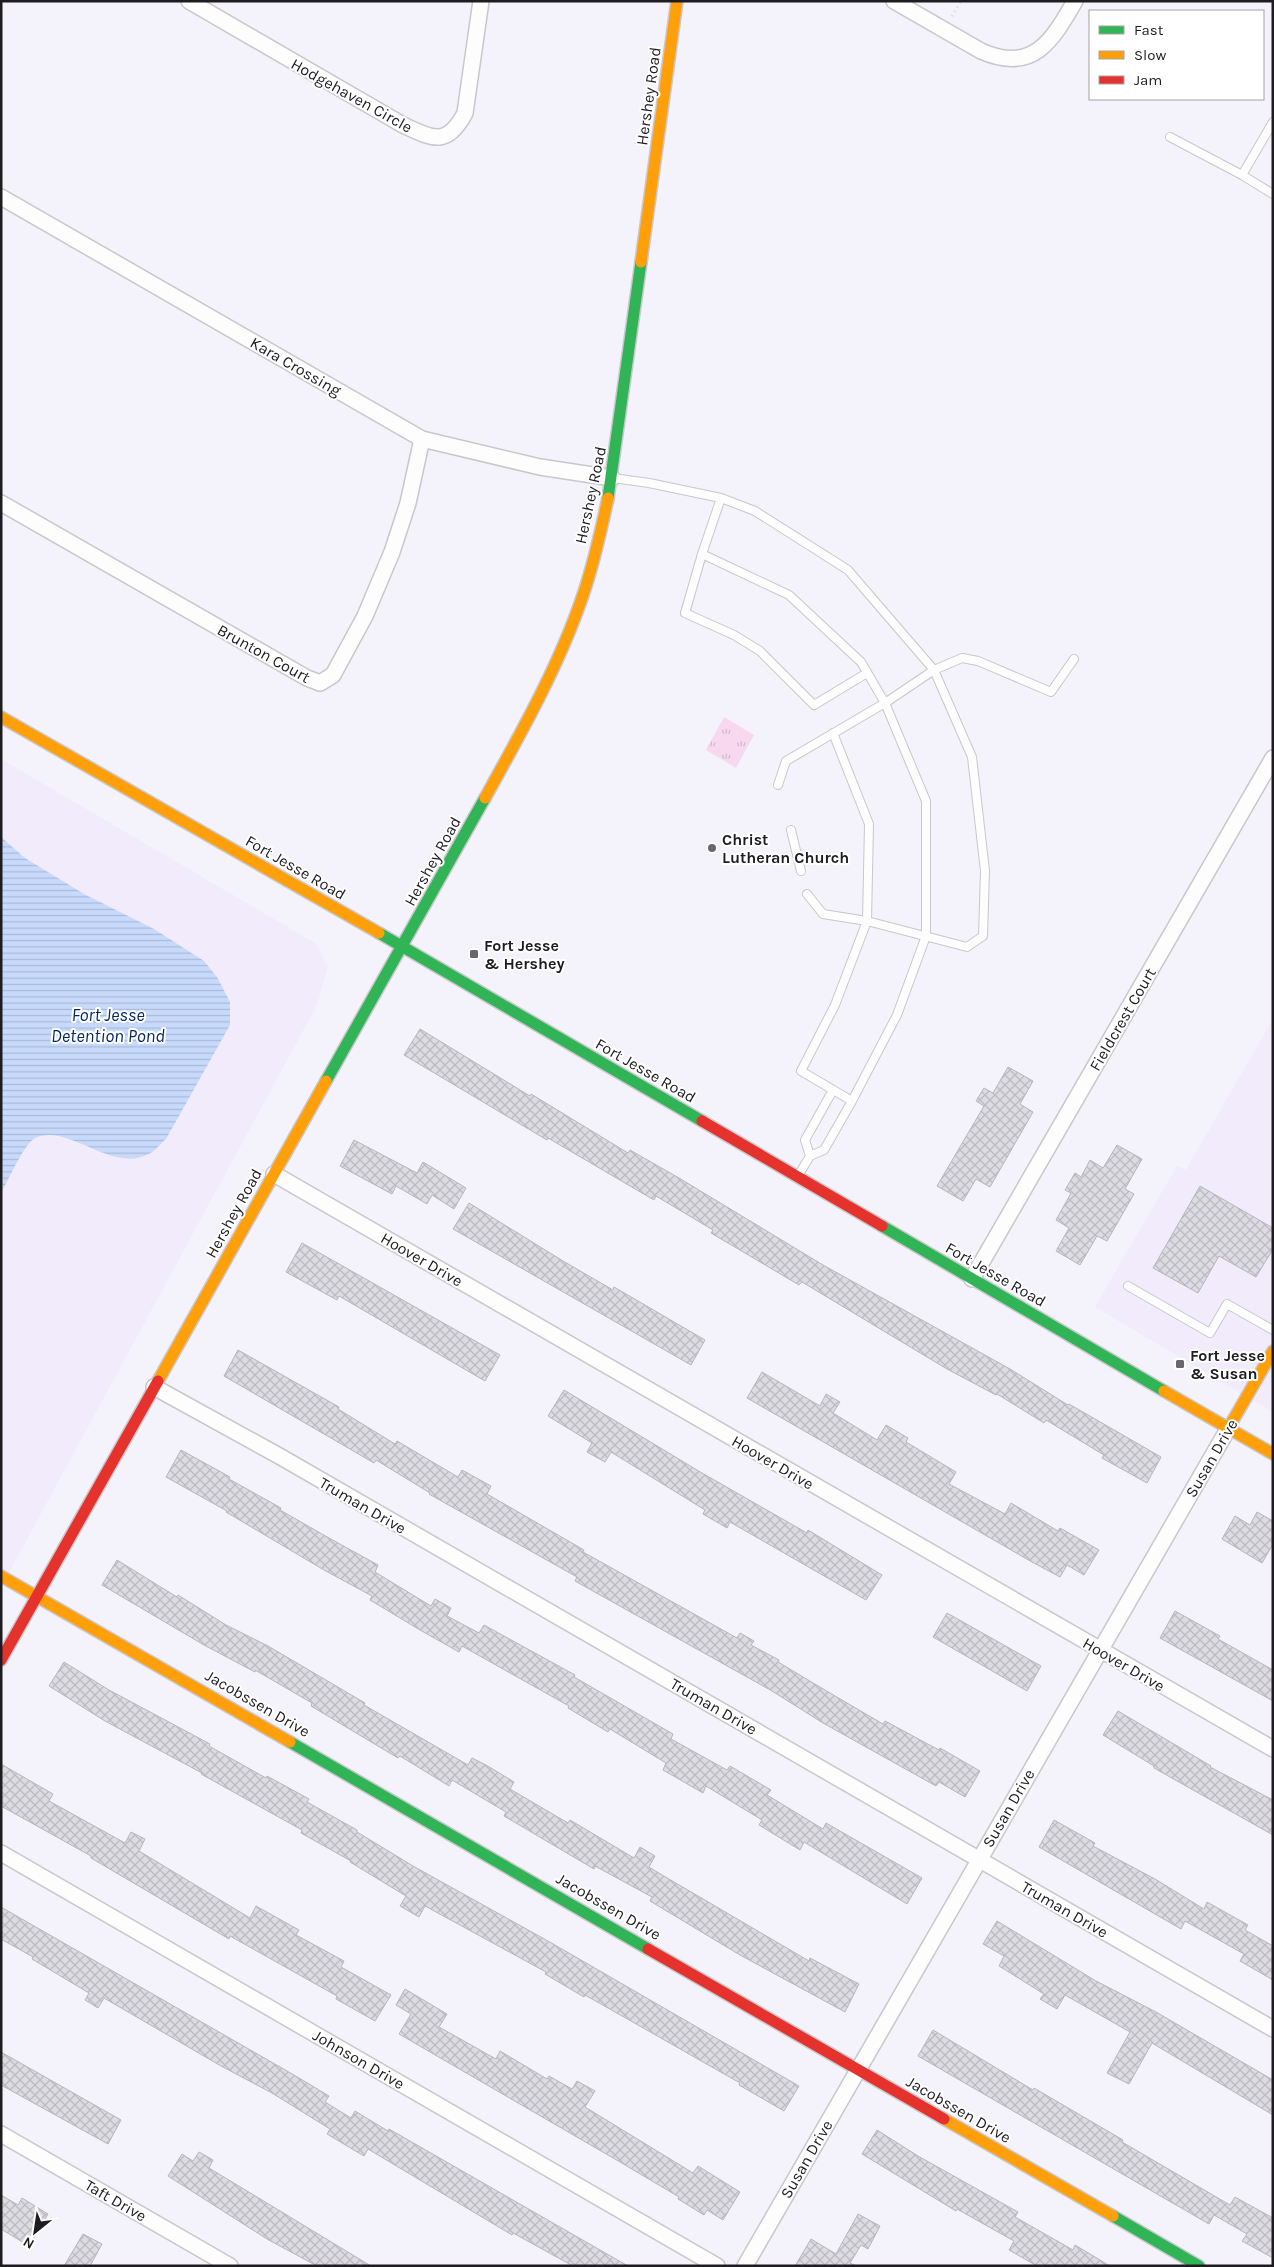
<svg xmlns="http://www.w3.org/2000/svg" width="1274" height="2267" font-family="Karla,sans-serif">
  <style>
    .built { fill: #f1ebfc }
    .park { fill: url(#park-tufts) }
    .water { fill: url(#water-rules) }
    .building { fill: url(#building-cross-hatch); stroke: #b6b6bc }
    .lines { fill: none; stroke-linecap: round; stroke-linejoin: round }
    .lane-casing { stroke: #c9c7cd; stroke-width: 10 }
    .street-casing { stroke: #c9c7cd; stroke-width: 18 }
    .fast-casing { stroke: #c9c7cd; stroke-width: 14 }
    .slow-casing { stroke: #c9c7cd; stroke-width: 14 }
    .jam-casing { stroke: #c9c7cd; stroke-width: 14 }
    .path { stroke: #d9d8db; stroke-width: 3; stroke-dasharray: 1 4; stroke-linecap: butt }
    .lane { stroke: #fdfdfe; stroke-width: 8 }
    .street { stroke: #fdfdfe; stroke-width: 15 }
    .fast { stroke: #30b455; stroke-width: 11 }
    .slow { stroke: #ff9f0a; stroke-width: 11 }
    .jam { stroke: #e5322d; stroke-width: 11 }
    .poi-dot { fill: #69676d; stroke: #fff; stroke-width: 2 }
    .labels { text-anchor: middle; stroke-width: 4; stroke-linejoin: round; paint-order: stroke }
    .street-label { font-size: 16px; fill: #1e1c21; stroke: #fff }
    .poi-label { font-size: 16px; font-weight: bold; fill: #1e1c21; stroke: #fff; text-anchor: start }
    .water-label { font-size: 18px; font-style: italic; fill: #052766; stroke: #fff }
  </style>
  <defs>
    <pattern id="park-tufts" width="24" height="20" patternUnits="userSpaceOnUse" patternTransform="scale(1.25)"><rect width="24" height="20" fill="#f7d8ee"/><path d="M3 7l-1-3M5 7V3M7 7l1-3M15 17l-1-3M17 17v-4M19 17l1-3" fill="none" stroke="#d3b9cc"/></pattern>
    <pattern id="water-rules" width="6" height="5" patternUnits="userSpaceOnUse" patternTransform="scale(1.25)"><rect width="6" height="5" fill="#c7dafb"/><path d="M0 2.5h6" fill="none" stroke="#aabad7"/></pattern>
    <pattern id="building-cross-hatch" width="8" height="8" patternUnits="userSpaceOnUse" patternTransform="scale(1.25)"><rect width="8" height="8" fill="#dcdbe2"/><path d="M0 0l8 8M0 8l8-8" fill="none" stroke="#bcbbc2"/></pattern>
  </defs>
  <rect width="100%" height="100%" fill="#f4f2fa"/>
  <path class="built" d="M1 759 315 943 328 966 317 1005 1 1587Z
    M1273 1019V1412L1095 1307 1177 1166 1186 1170Z"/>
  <path class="park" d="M724 717 754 735 736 768 706 750Z"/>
  <path class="water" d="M1 837 25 858 84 894 154 929 204 961 217 977 230 1002V1025L166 1139C161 1143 157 1149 152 1152 114 1177 69 1122 35 1138 24 1144 8 1181 1 1193Z"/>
  <path class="building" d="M420 1029 530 1096 531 1094 628 1153 630 1150 679 1178 823 1265 1010 1369 1068 1405 1069 1404 1161 1457 1147 1483 1102 1458 1104 1455 1046 1420 1044 1423 997 1394 996 1395 947 1369 802 1282 799 1285 750 1256 711 1233 713 1230 656 1196 654 1200 548 1138 547 1140 404 1055Z
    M1008 1067 1033 1081 1020 1104 1033 1112 990 1187 976 1179 963 1201 937 1186 984 1106 976 1101 984 1088 993 1093Z
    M354 1140 417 1173 423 1162 466 1188 454 1209 432 1195 427 1204 396 1186 392 1194 340 1166Z
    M1117 1145 1142 1159 1125 1189 1134 1194 1107 1241 1097 1236 1080 1265 1056 1251 1069 1228 1056 1220 1071 1193 1065 1190 1075 1173 1081 1177 1090 1160 1103 1168Z
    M1200 1186 1273 1228V1249L1256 1277 1219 1256 1198 1293 1153 1268Z
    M469 1203 563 1261 613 1290 614 1287 705 1340 691 1365 453 1229Z
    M302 1243 500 1355 485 1381 339 1296 337 1300 286 1272Z
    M238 1350 339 1407 338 1409 395 1444 397 1441 458 1477 462 1470 491 1486 487 1494 584 1550 583 1552 737 1638 740 1633 754 1641 751 1645 779 1660 778 1662 830 1693 883 1724 885 1721 939 1750 940 1748 980 1771 965 1797 939 1782 936 1786 823 1723 772 1691 575 1581 577 1577 429 1494 430 1493 376 1460 374 1463 224 1376Z
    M762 1372 820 1406 826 1394 840 1402 833 1413 877 1440 886 1425 908 1438 906 1442 956 1472 949 1484 1005 1514 1011 1503 1058 1531 1060 1528 1099 1550 1084 1575 1067 1565 1060 1577 1032 1562 747 1398Z
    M564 1390 702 1473 807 1533 808 1530 882 1575 866 1600 730 1522 727 1528 703 1514 705 1510 611 1452 605 1462 587 1452 592 1443 548 1416Z
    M181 1450 230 1477 229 1479 281 1508 280 1510 329 1538 378 1565 375 1572 431 1606 435 1599 451 1608 447 1616 479 1633 484 1625 575 1675 574 1677 673 1734 671 1739 727 1770 730 1766 771 1790 767 1795 823 1829 826 1823 922 1878 907 1904 804 1842 800 1850 759 1825 762 1820 706 1786 703 1793 663 1770 666 1763 610 1729 608 1732 568 1708 569 1706 462 1646 459 1652 420 1630 370 1600 372 1596 324 1570 226 1512 227 1511 166 1477Z
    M1257 1512 1273 1521V1544L1262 1563 1222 1539 1235 1516 1250 1525Z
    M117 1560 177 1597 178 1595 226 1625 268 1646 365 1703 364 1705 468 1765 472 1758 486 1765 514 1782 510 1789 568 1823 570 1820 634 1858 640 1847 655 1856 649 1867 657 1872 809 1961 810 1958 859 1984 845 2012 740 1955 650 1901 652 1897 595 1866 594 1869 504 1816 506 1812 452 1780 449 1786 400 1756 398 1758 311 1706 312 1703 255 1670V1672L204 1645 102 1585Z
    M1175 1611 1220 1636 1218 1639 1273 1670V1701L1160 1638Z
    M947 1613 1041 1666 1027 1691 933 1637Z
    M64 1662 109 1690 210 1744 209 1746 266 1778 267 1776 309 1799 307 1802 357 1830V1832L413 1866 548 1941 799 2086 784 2111 739 2085 740 2083 638 2025 585 1995 584 1997 545 1974 546 1972 425 1906 419 1917 400 1906 406 1896 350 1862 351 1861 301 1833 302 1830 201 1774 202 1773 105 1721 49 1686Z
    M1118 1711 1211 1766 1210 1767 1273 1800V1835L1154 1768V1766L1103 1735Z
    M1 1764 53 1794 49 1801 125 1843 131 1832 145 1839 139 1851 250 1918 256 1906 299 1930 296 1935 344 1961 341 1967 391 1995 375 2021 336 1999 337 1996 230 1936 229 1939 91 1858V1856L1 1806Z
    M1054 1820 1095 1843 1093 1846 1155 1879 1204 1909 1207 1902 1248 1925 1245 1930 1273 1946V1980L1240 1961 1244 1954 1185 1921 1181 1929 1039 1847Z
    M1 1907 294 2075 329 2096 325 2102 351 2118 355 2111 388 2131 389 2129 628 2266H573L513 2233 512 2235 368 2149 364 2156 327 2134 330 2129 272 2093 221 2066 104 1998 98 2008 85 2000 89 1993 32 1959 33 1957 1 1939Z
    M997 1921 1096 1981 1156 2012 1273 2080V2115L1152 2043 1129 2084 1107 2073 1130 2032 1065 1995 1057 2009 1040 1999 1044 1994 999 1966 1004 1956 983 1944Z
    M405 1989 447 2014 439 2027 496 2059 500 2051 547 2079 549 2076 572 2089 577 2081 595 2091 585 2107 693 2173 698 2166 740 2192 723 2220 707 2210 704 2215 678 2199 679 2197 620 2162 399 2034 411 2014 396 2005Z
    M933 2030 1033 2090 1034 2088 1123 2140 1122 2142 1230 2205 1235 2197 1273 2218V2258L1242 2241 1247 2234 1214 2215 1209 2224 918 2056Z
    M1 2052 121 2120 108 2144 1 2085Z
    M877 2130 918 2156 1018 2212 1015 2217 1073 2250 1075 2245 1110 2266H1037L1009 2250 1014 2241 957 2209 956 2211 862 2154Z
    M199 2152 213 2160 209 2168 371 2266H317L267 2239 168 2176 182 2154 193 2161Z
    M1 2195 18 2205 22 2198 48 2214 29 2246 1 2229Z
    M858 2214 880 2226 868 2249 861 2245 850 2263 856 2266H795L811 2239 836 2254Z
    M83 2234 102 2244 90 2266H64Z"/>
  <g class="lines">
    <g class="lane-casing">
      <path id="lane" d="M1273 122 1242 175 1273 194
        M1170 137 1242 175
        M613 478 649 483 721 498 755 511 848 570 934 670 972 757 985 871 983 936 967 947 867 921 823 914 807 894
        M721 498 702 554 789 595 861 662 885 703 926 801V936L897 1015 852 1101 824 1150 810 1156 798 1176
        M702 554 685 613 734 635 760 651 814 705 867 673
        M833 733 869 824 867 921 835 1005 801 1071 852 1101
        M778 785 786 761 885 703 934 670 962 658 978 661 1051 692 1074 659
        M791 830 801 871
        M810 1156 805 1140 833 1090
        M1128 1286 1210 1333 1227 1304 1273 1330"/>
    </g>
    <g class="street-casing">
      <path id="street" d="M189 1 403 125C433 139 447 147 465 113L481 1
        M894 1 981 51C1033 74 1052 41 1075 1
        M1 197 422 439 540 467 612 478
        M1 503 307 678 320 683 333 675 365 616 392 552 408 503 422 439
        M274 1174 1273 1749
        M972 1279 1273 758
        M154 1387 281 1457 1273 2029
        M1 1853 717 2266
        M1 2134 230 2266
        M745 2266 1228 1429"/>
    </g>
    <g class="fast-casing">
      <path id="fast" d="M608 498 641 262
        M379 933 702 1121
        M326 1081 485 798
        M882 1226 1164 1391
        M290 1742 648 1949
        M1113 2216 1199 2266"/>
    </g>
    <g class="slow-casing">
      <path id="slow" d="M641 262 677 1
        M1 717 379 933
        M485 798C521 733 559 666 583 595 594 563 601 531 608 498
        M158 1381 326 1081
        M1164 1391 1273 1454
        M1228 1429 1273 1351
        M1 1576 290 1742
        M944 2119 1113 2216"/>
    </g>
    <g class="jam-casing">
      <path id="jam" d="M702 1121 882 1226
        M1 1660 158 1381
        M648 1949 944 2119"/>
    </g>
    <path class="path" d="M952 16 961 1"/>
    <use href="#lane" class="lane"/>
    <use href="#street" class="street"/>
    <use href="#fast" class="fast"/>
    <use href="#slow" class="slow"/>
    <use href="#jam" class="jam"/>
  </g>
  <g class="poi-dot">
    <circle cx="712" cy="848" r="5"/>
    <rect x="469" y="949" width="10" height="10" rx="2.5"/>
    <rect x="1175" y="1359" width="10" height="10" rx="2.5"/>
  </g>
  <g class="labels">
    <g class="street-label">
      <text transform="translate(352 95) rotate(29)" y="6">Hodgehaven Circle</text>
      <text transform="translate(648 96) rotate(-82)" y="6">Hershey Road</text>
      <text transform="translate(296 366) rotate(30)" y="6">Kara Crossing</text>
      <text transform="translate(590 495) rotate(-78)" y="6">Hershey Road</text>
      <text transform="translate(264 653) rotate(29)" y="6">Brunton Court</text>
      <text transform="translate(432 861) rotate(-61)" y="6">Hershey Road</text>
      <text transform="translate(296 867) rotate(30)" y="6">Fort Jesse Road</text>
      <text transform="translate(1122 1019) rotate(-60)" y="6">Fieldcrest Court</text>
      <text transform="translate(646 1070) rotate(30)" y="6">Fort Jesse Road</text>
      <text transform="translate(233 1213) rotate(-61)" y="6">Hershey Road</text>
      <text transform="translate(422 1259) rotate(30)" y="6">Hoover Drive</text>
      <text transform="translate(996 1274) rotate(30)" y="6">Fort Jesse Road</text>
      <text transform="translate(1211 1458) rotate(-60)" y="6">Susan Drive</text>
      <text transform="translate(773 1462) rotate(30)" y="6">Hoover Drive</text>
      <text transform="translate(363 1505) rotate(30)" y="6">Truman Drive</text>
      <text transform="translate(1124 1664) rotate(30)" y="6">Hoover Drive</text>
      <text transform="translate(258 1703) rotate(30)" y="6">Jacobssen Drive</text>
      <text transform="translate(714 1706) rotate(30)" y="6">Truman Drive</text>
      <text transform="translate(1008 1808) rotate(-60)" y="6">Susan Drive</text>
      <text transform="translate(609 1906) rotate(30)" y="6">Jacobssen Drive</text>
      <text transform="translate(1065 1909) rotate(30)" y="6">Truman Drive</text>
      <text transform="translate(359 2059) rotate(30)" y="6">Johnson Drive</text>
      <text transform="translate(959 2109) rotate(30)" y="6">Jacobssen Drive</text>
      <text transform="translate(806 2159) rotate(-60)" y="6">Susan Drive</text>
      <text transform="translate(116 2200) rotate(30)" y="6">Taft Drive</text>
    </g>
    <g class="poi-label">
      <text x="722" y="845">Christ<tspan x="722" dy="18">Lutheran Church</tspan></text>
      <text x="484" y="951">Fort Jesse<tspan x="484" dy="18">&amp; Hershey</tspan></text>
      <text x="1190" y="1361">Fort Jesse<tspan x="1190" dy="18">&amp; Susan</tspan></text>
    </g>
    <g class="water-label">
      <text x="108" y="1021">Fort Jesse<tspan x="108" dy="21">Detention Pond</tspan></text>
    </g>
  </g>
  <rect width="1274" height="2267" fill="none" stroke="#1e1c21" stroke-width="5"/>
  <rect x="1089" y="10" width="175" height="90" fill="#ffffff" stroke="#a5a4a6"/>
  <rect x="1099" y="26" width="25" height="8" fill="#30b455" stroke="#a5a4a6"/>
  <text x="1134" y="35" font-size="15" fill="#1e1c21">Fast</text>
  <rect x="1099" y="51" width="25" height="8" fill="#ff9f0a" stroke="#a5a4a6"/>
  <text x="1134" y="60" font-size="15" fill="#1e1c21">Slow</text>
  <rect x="1099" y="76" width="25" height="8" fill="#e5322d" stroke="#a5a4a6"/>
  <text x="1134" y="85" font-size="15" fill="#1e1c21">Jam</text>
  <g transform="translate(35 2232) rotate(210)" stroke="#ffffff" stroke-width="4" paint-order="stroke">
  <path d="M0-4L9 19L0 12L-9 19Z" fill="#1e1c21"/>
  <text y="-8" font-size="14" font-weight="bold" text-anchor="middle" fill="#1e1c21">N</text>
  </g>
</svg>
